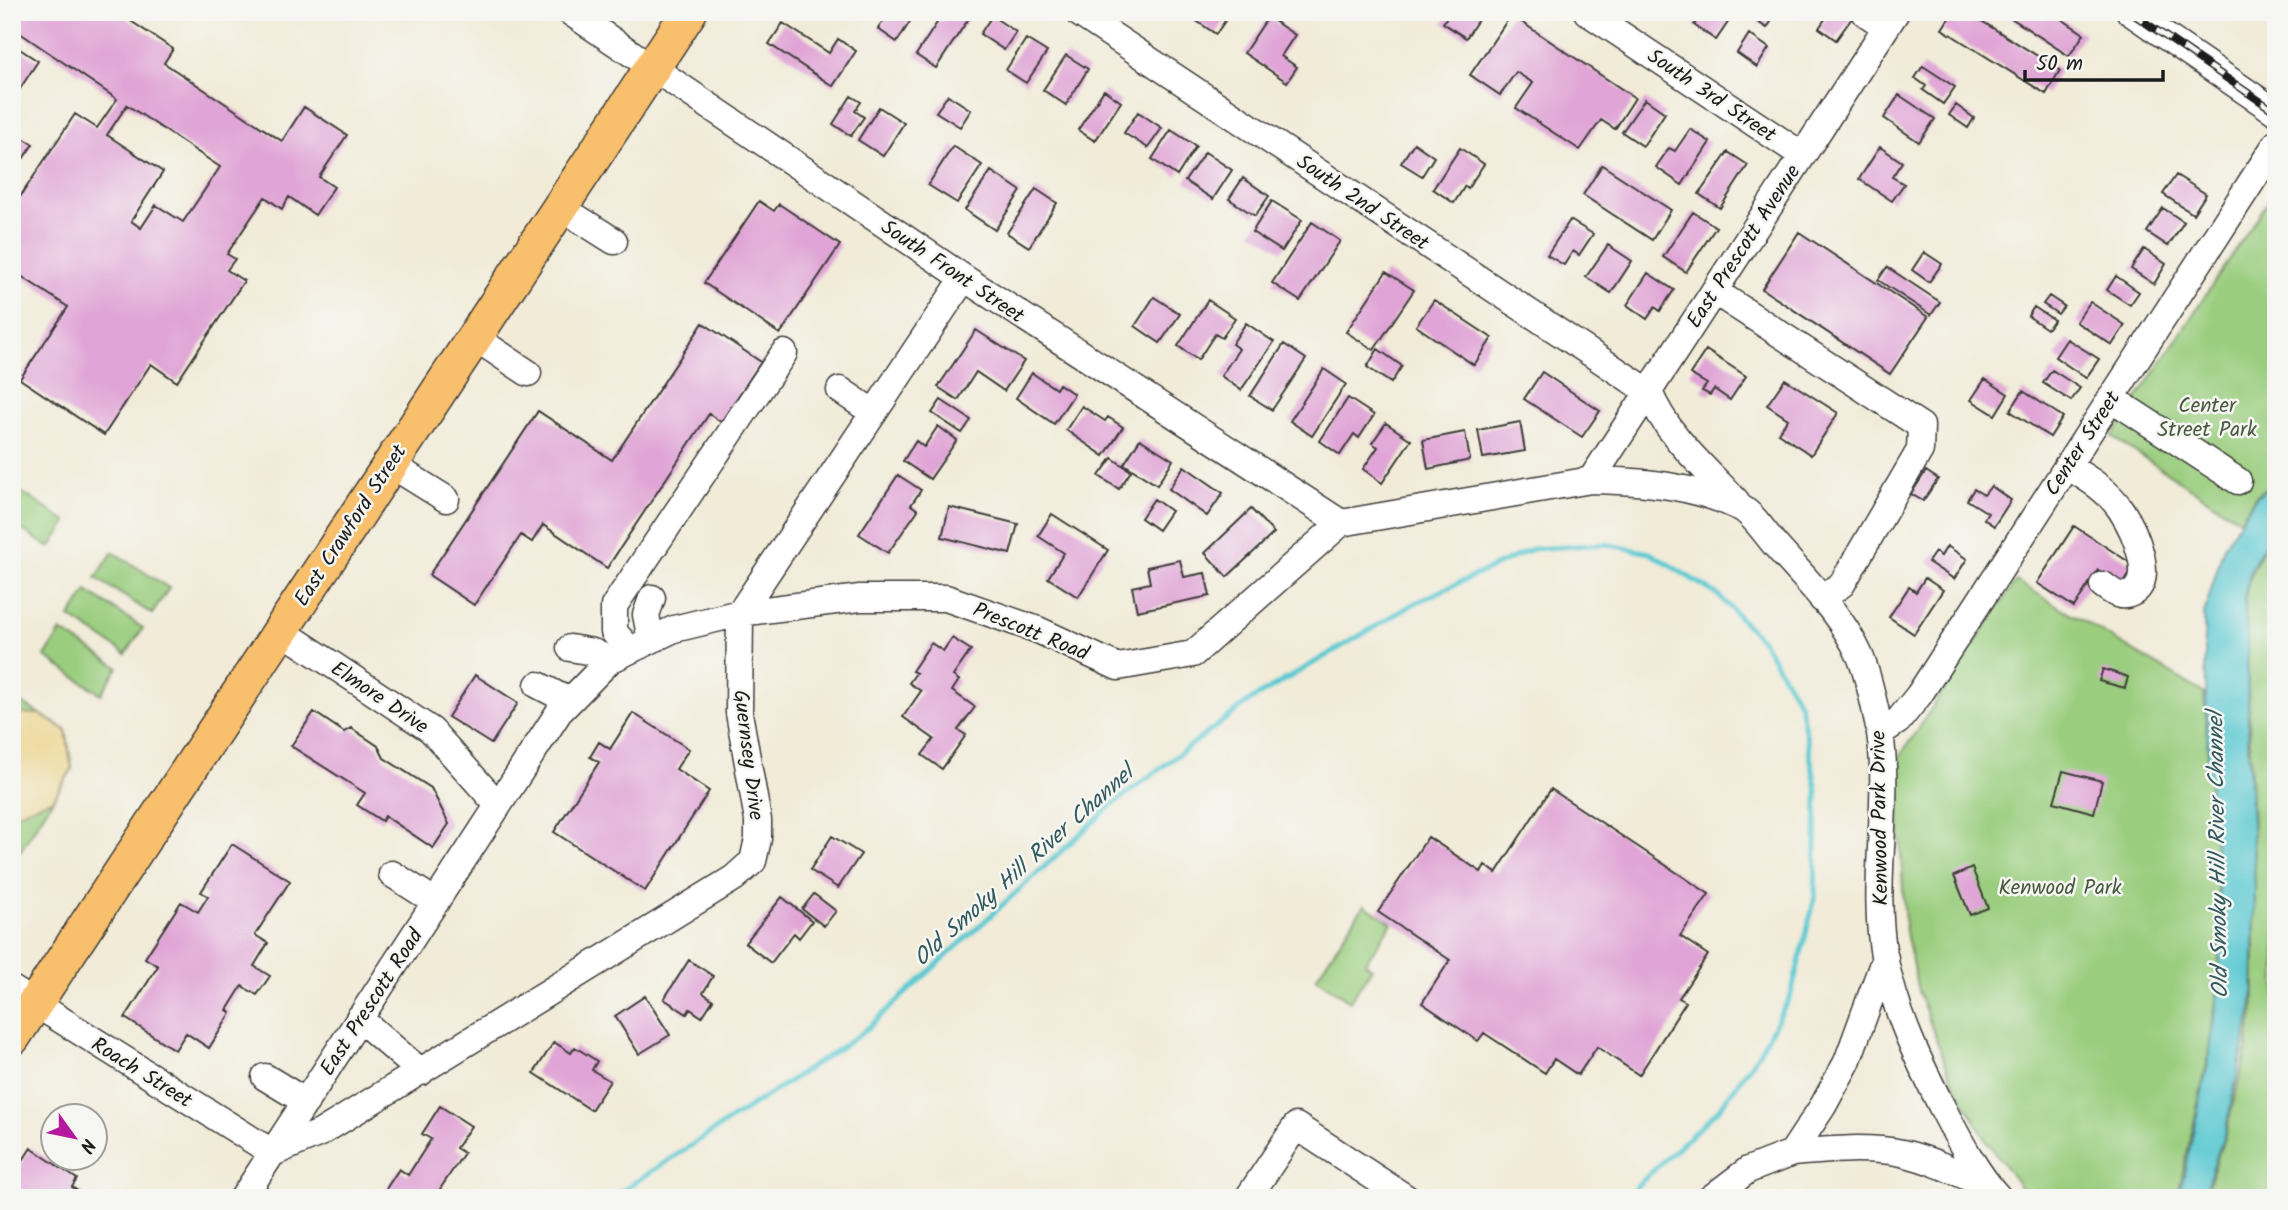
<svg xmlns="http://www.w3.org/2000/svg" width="2288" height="1210" font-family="Kalam,sans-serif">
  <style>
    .green { fill: #9acd7e; stroke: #5b744d; stroke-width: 2 }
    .sand { fill: #eeda9e; stroke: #857b5d; stroke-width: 2 }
    .water { fill: #5cc9d2; stroke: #3c7277; stroke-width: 2 }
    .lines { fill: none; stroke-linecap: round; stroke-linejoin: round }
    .stream { stroke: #5cc9d2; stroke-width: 5 }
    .building { fill: #e0a4d6; fill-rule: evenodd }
    .minor-casing { stroke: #3c3b38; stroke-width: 29 }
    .major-casing { stroke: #3c3b38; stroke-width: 38 }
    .minor { stroke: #fff; stroke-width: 26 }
    .major { stroke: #f8bf6c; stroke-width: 35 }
    .rail-casing { stroke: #1c1c1c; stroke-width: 8 }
    .rail { stroke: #f6f6f2; stroke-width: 5; stroke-dasharray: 16; stroke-linecap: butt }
    .labels { text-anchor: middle; stroke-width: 5; stroke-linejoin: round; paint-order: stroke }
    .street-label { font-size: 21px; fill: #1c1c1c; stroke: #f6f6f2 }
    .park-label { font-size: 21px; fill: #485a3e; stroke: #f6f6f2 }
    .water-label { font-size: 23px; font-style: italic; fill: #32595c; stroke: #f6f6f2 }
  </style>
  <rect width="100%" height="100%" fill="#f6f6f2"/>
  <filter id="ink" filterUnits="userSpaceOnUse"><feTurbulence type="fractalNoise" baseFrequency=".0143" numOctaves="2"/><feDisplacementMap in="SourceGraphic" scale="14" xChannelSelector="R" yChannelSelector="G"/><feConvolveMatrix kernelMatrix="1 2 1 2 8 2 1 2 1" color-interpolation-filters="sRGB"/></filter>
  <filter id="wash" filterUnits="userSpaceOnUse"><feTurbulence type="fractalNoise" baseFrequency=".00686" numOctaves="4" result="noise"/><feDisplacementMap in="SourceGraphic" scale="28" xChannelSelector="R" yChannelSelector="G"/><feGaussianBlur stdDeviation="1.57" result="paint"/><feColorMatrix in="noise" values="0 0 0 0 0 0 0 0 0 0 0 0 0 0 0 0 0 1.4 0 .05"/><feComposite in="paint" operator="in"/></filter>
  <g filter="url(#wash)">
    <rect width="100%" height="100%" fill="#f1ebd8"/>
    <path class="green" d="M2276 189V481L2255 496 2240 520 2112 437Z
      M12 486 67 522 50 548 12 523Z
      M2276 533V1198H2204L2226 1132 2244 1061 2255 1003V890L2245 597C2251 571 2258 554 2276 533Z
      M113 552 169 588 152 614 96 578Z
      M2016 581 2204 693 2218 893 2219 979 2207 1063 2177 1198H2028L1986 1140 1950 1076 1918 991 1905 926 1896 762Z
      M87 591 143 628 126 654 70 617Z
      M61 631 118 667 101 694 45 657Z
      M12 697 66 730 72 769 12 864Z
      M1364 905 1392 923 1365 963 1372 968 1350 1001 1316 978Z"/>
    <path class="sand" d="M12 714H39L66 730 72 769 53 799 12 815Z"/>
    <path class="water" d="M2276 482V531L2265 544 2251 568 2244 598 2247 634 2248 745 2255 889 2253 1003 2225 1132 2202 1198H2179L2208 1064 2220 980 2219 893 2208 767 2204 614 2224 546 2256 497Z"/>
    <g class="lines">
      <path class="stream" d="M611 1198 861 1034 1113 804 1251 700 1415 603 1532 549 1605 544 1650 553 1718 595 1763 642 1800 704 1817 791 1815 897 1791 995 1759 1053 1720 1108 1624 1198"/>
    </g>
    <g id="blocks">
      <path class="building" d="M12 12H117L173 49 164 63 282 141 304 107 347 135 319 177 334 187 315 215 289 197 282 209 265 197 227 254 235 259 227 270 244 281 177 382 151 364 104 435 20 379 68 307 12 270V209L75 114 97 128 117 99 20 33 12 44ZM127 105 220 167 183 222 156 205 141 228 131 221 163 172 107 135Z
        M889 12H916L897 42 878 29Z
        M944 12H973L936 68 916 55Z
        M1200 12H1225L1229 15 1216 34 1195 20Z
        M1450 12H1483L1466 38 1443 23Z
        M1703 12H1735L1716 40 1694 25Z
        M1748 12H1777L1767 28 1747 15Z
        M1830 12H1843L1852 18 1836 40 1819 28Z
        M1953 12H1967L2060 70 2046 94 1942 29Z
        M2002 12H2051L2084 34 2069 56Z
        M1511 15 1635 98 1615 129 1601 120 1580 150 1516 108 1533 83 1516 72 1500 95 1470 75Z
        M992 16 1016 32 1004 50 980 34Z
        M1268 17 1295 35 1281 56 1297 67 1287 82 1244 53Z
        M783 23 829 53 838 39 856 51 833 86 769 44Z
        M1749 34 1769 48 1757 67 1737 53Z
        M1026 39 1047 52 1026 83 1006 70Z
        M12 44 38 61 12 101Z
        M1066 55 1088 69 1066 105 1043 90Z
        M1923 66 1955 87 1943 104 1923 90 1926 86 1915 78Z
        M1104 90 1121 102 1095 141 1078 130Z
        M948 95 971 110 960 127 936 112Z
        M1899 95 1935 119 1919 142 1884 118Z
        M851 96 861 102 855 111 864 117 851 136 833 124Z
        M1645 99 1665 113 1643 146 1622 132Z
        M1956 105 1974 118 1968 128 1949 115Z
        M879 107 904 123 883 156 858 140Z
        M1138 112 1162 128 1148 148 1124 133Z
        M1690 129 1710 142 1682 185 1656 167 1669 148 1675 151Z
        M1171 130 1196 146 1177 176 1152 159Z
        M12 131 33 144 12 175Z
        M1414 143 1434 157 1422 176 1401 163Z
        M953 146 982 165 957 203 928 185Z
        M1880 147 1902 162 1892 177 1904 184 1892 201 1859 179Z
        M1460 148 1484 164 1468 188 1465 186 1454 203 1433 189Z
        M1205 152 1232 170 1213 199 1185 181Z
        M1728 152 1748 165 1720 208 1699 194Z
        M1602 165 1671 210 1652 240 1583 195Z
        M991 171 1021 191 995 230 965 210Z
        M2176 175 2206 194 2193 214 2163 194Z
        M1243 178 1269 196 1255 216 1229 199Z
        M1036 189 1057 203 1029 247 1007 233Z
        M759 201 774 211 779 204 840 245 780 334 704 283Z
        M1272 201 1302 220 1282 251 1252 232Z
        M2163 208 2184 222 2168 246 2147 232Z
        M1693 212 1716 227 1686 272 1663 257Z
        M1570 220 1593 234 1579 255 1573 251 1564 265 1547 255Z
        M1312 222 1340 241 1300 301 1272 283Z
        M1799 232 1928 317 1890 374 1762 289Z
        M1608 245 1632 261 1611 293 1586 277Z
        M2144 249 2166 264 2154 284 2131 269Z
        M1924 252 1942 264 1929 282 1912 270Z
        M1887 267 1940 302 1931 315 1878 280Z
        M1386 272 1414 290 1374 350 1346 332Z
        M1648 273 1674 290 1660 311 1655 307 1647 319 1627 305Z
        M2116 276 2139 292 2130 305 2107 290Z
        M2049 296 2064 306 2058 314 2043 304Z
        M1154 297 1180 314 1160 343 1135 326Z
        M1208 300 1235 318 1222 338 1215 334 1198 360 1178 346Z
        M1434 300 1492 338 1474 365 1416 326Z
        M2090 302 2125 325 2112 345 2076 322Z
        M2034 307 2054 320 2047 329 2028 316Z
        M703 323 761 362 721 422 709 414 607 568 543 525 532 542 521 535 474 605 429 575 538 411 612 460Z
        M1246 323 1274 342 1241 390 1221 376 1239 349 1232 344Z
        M976 330 1024 361 1004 391 976 372 958 400 938 387Z
        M2067 339 2099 359 2086 378 2055 357Z
        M1284 344 1306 359 1272 410 1250 396Z
        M1378 349 1402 366 1391 383 1367 367Z
        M1706 350 1746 376 1730 400 1714 389 1710 395 1702 391 1707 384 1690 374Z
        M1324 369 1346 384 1312 436 1290 421Z
        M2052 370 2080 388 2071 401 2043 383Z
        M1542 372 1600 411 1582 437 1524 399Z
        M1032 373 1056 389 1059 384 1074 394 1054 424 1016 398Z
        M1785 379 1838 413 1811 455 1778 433 1788 419 1767 405Z
        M1985 379 2008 394 1995 415 1971 400Z
        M2023 391 2063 417 2050 437 2010 411Z
        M1348 398 1374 415 1359 438 1354 434 1340 455 1320 441Z
        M941 400 971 420 962 433 932 413Z
        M1082 406 1105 421 1108 417 1123 427 1104 456 1066 430Z
        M1520 422 1525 451 1483 458 1478 430Z
        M1386 423 1411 440 1382 483 1363 469 1378 447 1372 443Z
        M938 426 957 440 930 479 903 461 916 441 924 447Z
        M1465 432 1470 460 1428 469 1423 440Z
        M1140 439 1173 460 1157 485 1124 464Z
        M1112 458 1131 471 1119 489 1099 476Z
        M1184 466 1223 493 1207 516 1169 489Z
        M1926 471 1938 479 1923 501 1911 494Z
        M898 475 921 490 911 505 918 510 888 553 859 534Z
        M1991 486 2011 500 1994 526 1984 519 1988 513 1967 500 1974 489 1984 495Z
        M1154 499 1171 511 1158 530 1141 518Z
        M949 507 1018 524 1010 554 942 537Z
        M1251 509 1274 533 1227 577 1205 553Z
        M1052 514 1108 550 1078 597 1048 578 1064 553 1038 536Z
        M2074 526 2135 566 2122 586 2098 570 2074 607 2037 583Z
        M1947 546 1967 559 1954 579 1928 562 1935 552 1941 556Z
        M1180 560 1184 577 1205 573 1210 596 1137 611 1132 587 1150 583 1147 567Z
        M1925 578 1943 590 1914 634 1889 617 1909 587 1916 592Z
        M952 638 971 650 953 676 959 680 952 691 975 707 958 730 966 735 942 769 922 755 934 739 903 717 921 691 909 683 916 673 912 671 931 643 943 651Z
        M2103 669 2128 677 2125 688 2099 681Z
        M475 675 518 703 491 744 448 717Z
        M314 712 344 732 351 728 378 746 384 758 431 788 449 824 433 848 385 816 382 821 357 805 365 793 291 746Z
        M633 713 689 749 676 769 709 791 645 891 554 832 599 762 590 757 599 742 610 749Z
        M2063 771 2102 781 2094 813 2054 802Z
        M1551 789 1709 894 1680 936 1708 955 1679 998 1686 1002 1639 1075 1597 1047 1578 1075 1554 1059 1545 1073 1484 1033 1478 1041 1422 1003 1450 960 1378 912 1428 837 1481 872 1485 865 1496 873Z
        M832 836 861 854 838 888 810 870Z
        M232 844 290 881 255 935 268 943 254 966 270 976 257 995 242 986 227 1010 231 1013 209 1048 186 1033 175 1050 125 1018 158 966 145 958 181 902 198 912 208 896 201 892Z
        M1972 868 1988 908 1970 915 1954 876Z
        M814 894 836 911 824 926 802 909Z
        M782 897 812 921 799 938 794 933 771 963 745 943Z
        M689 960 713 976 703 993 713 1000 702 1017 690 1009 687 1014 664 999Z
        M645 996 670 1035 639 1054 615 1016Z
        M554 1042 571 1053 575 1047 597 1061 592 1070 610 1081 591 1110 534 1073Z
        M440 1106 471 1126 456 1148 464 1153 434 1198 426 1193 422 1198H380L399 1169 408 1175 431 1139 422 1134Z
        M31 1148 77 1179 72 1187 88 1198H12V1177Z"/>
    </g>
  </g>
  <g filter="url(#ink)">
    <use href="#blocks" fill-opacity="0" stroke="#3c3b38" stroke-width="2"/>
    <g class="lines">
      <g class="minor-casing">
        <path id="minor" d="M570 12 964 278 1341 523
          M1077 12 1649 392C1667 436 1705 468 1736 501
          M1587 12 1802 155
          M1864 12 1886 27
          M2130 12 2276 112
          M560 207 614 241
          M1714 291 1921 426 1920 450 1842 584 1822 599
          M474 337 528 373
          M840 390 874 413
          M2111 398 2238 481
          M390 464 446 499
          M2067 466C2087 478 2108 490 2121 510 2133 528 2157 580 2132 593 2120 599 2113 592 2103 585
          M1591 480 1896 12
          M280 630 431 730 498 805
          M651 640 646 615 652 598
          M570 648 593 652 610 660
          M630 650 614 632V606L784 353
          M538 685 569 701
          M1880 733 1898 721 1919 695 2276 144
          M392 874 436 902
          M12 989 273 1153 320 1133 734 878 753 861 758 839V820L739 713 740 613 964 278
          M359 1018 421 1072
          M265 1077 306 1102
          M1792 1153C1827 1150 1867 1146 1902 1153 1933 1160 1961 1174 1989 1187
          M243 1198 559 712 610 660 674 629 740 613 860 598H946L1038 630 1118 667 1193 654 1341 523 1591 480C1642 481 1694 485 1741 508 1754 515 1766 535 1777 547 1806 580 1842 615 1860 656 1868 675 1876 712 1880 733 1891 808 1870 886 1885 961 1897 1017 1919 1062 1945 1113 1960 1142 1977 1174 1999 1198
          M1248 1198 1296 1126 1406 1198
          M1711 1198 1748 1170 1792 1153 1823 1106 1847 1062 1885 958"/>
      </g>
      <g class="major-casing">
        <path id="major" d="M12 1038 689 12"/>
      </g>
      <use href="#minor" class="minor"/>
      <use href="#major" class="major"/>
      <g class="rail-casing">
        <path id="rail" d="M2130 12 2276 112"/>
      </g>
      <use href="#rail" class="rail"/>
    </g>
  </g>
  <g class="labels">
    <g class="street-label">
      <text transform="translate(1712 95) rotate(34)" y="7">South 3rd Street</text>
      <text transform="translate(1363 202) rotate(34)" y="7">South 2nd Street</text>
      <text transform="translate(1743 246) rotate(-57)" y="7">East Prescott Avenue</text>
      <text transform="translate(953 271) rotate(34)" y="7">South Front Street</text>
      <text transform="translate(2082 443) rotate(-57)" y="7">Center Street</text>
      <text transform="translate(350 525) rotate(-57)" y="7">East Crawford Street</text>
      <text transform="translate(1031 631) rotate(22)" y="7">Prescott Road</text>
      <text transform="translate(380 697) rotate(34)" y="7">Elmore Drive</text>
      <text transform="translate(749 755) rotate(83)" y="7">Guernsey Drive</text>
      <text transform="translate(1879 818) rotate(-91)" y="7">Kenwood Park Drive</text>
      <text transform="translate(371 1002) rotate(-57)" y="7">East Prescott Road</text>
      <text transform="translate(142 1072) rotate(32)" y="7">Roach Street</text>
    </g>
    <g class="park-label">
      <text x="2207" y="412">Center<tspan x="2207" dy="24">Street Park</tspan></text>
      <text x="2060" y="894">Kenwood Park</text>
    </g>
    <g class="water-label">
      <text transform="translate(2217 855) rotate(-91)" y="8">Old Smoky Hill River Channel</text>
      <text transform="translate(1023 865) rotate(-42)" y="8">Old Smoky Hill River Channel</text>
    </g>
  </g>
  <rect width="2288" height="1210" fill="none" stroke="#f6f6f2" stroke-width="42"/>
  <g transform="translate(74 1137) rotate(123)"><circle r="33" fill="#f6f6f2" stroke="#9f9f9c" stroke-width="2"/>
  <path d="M0-5L12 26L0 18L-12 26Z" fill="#b5179e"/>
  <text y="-10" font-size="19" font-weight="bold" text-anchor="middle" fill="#1c1c1c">N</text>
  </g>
  <path d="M2025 70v10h138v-10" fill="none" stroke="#1c1c1c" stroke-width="3.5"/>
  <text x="2036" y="70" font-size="21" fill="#1c1c1c" stroke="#f6f6f2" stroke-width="5" paint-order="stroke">50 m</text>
</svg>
